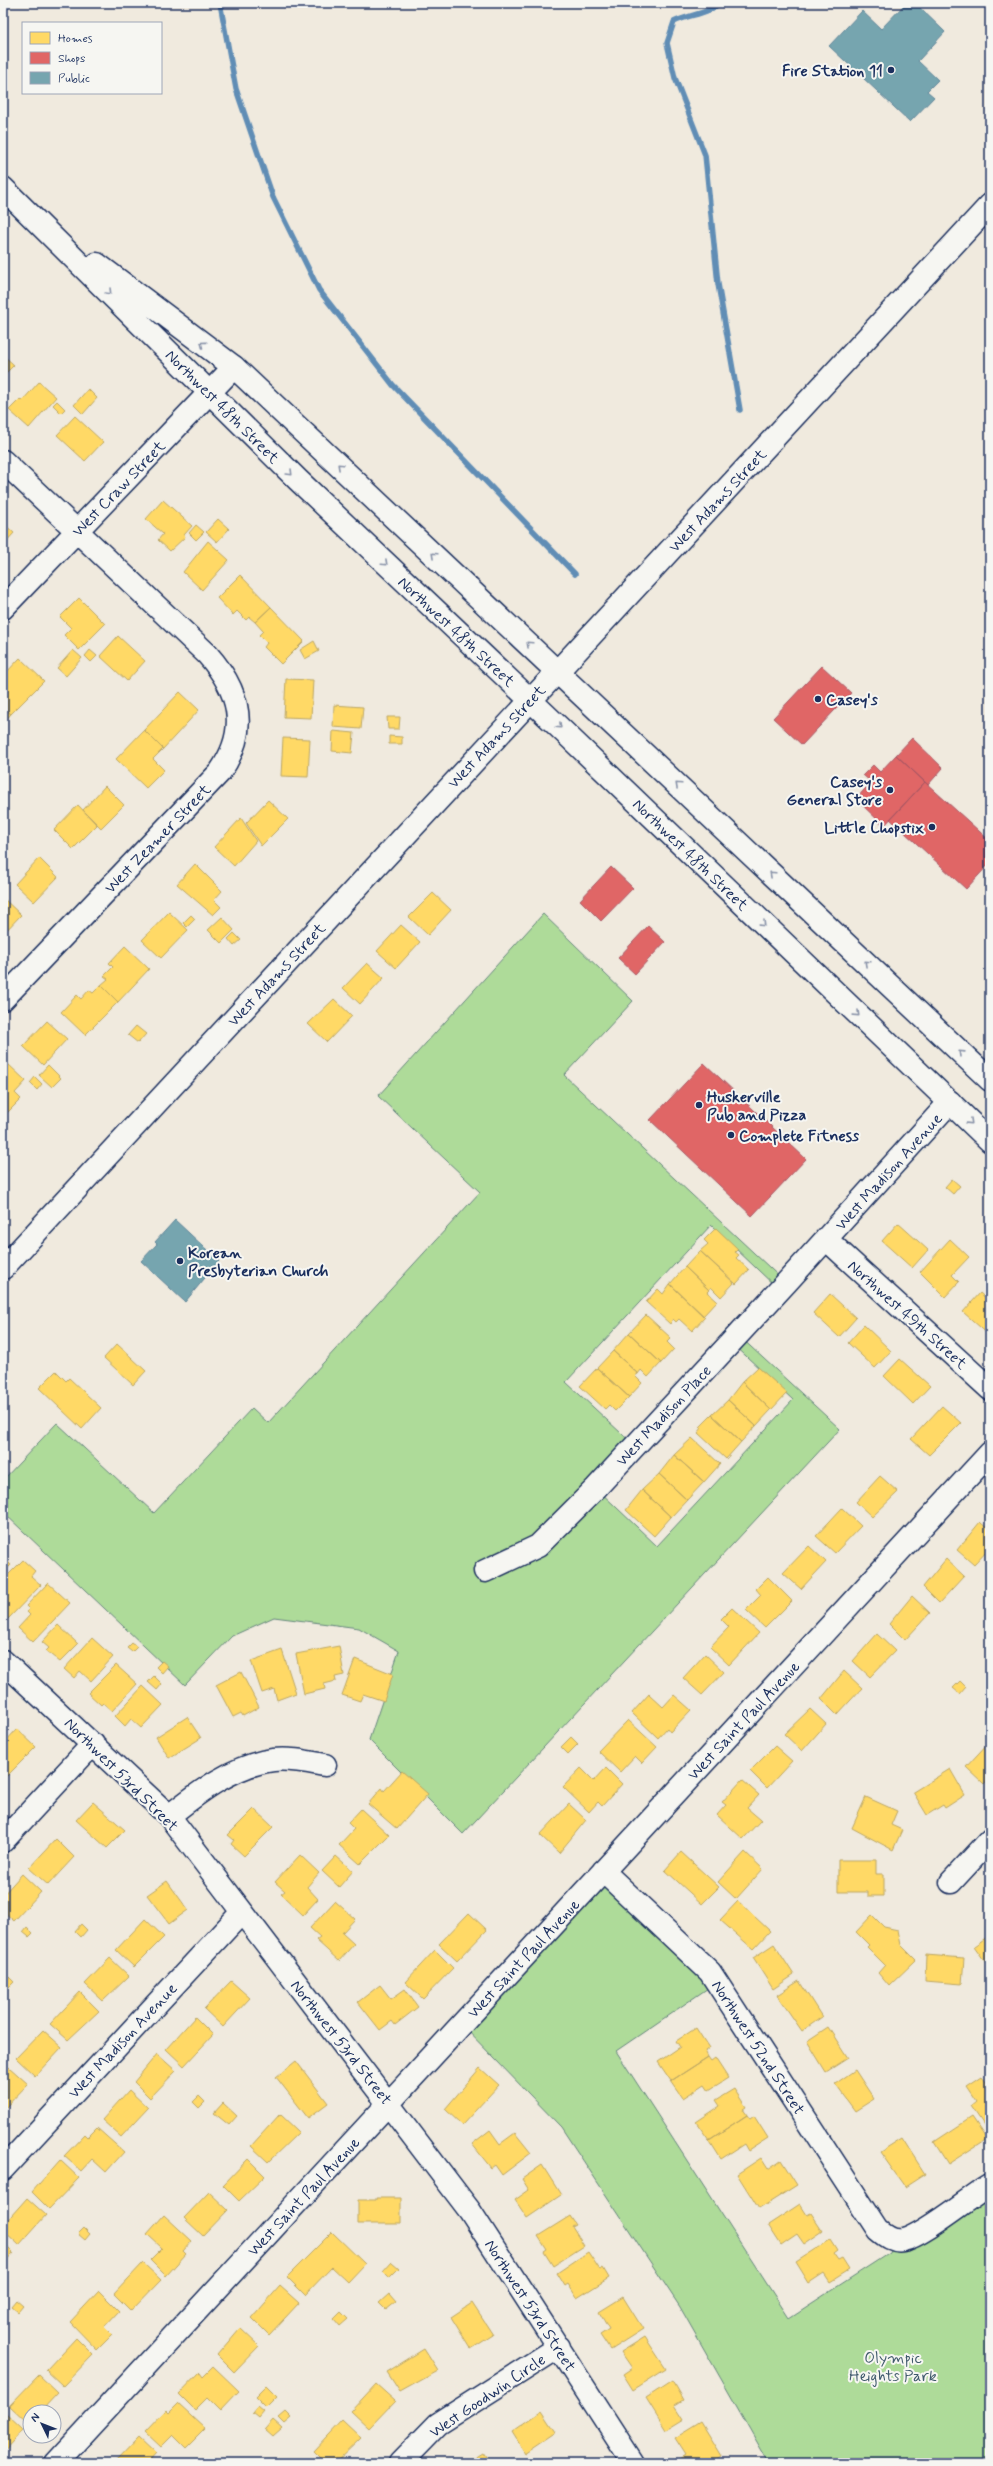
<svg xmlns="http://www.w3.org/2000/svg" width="993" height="2466" font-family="Mynerve,sans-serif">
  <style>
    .green { fill: #aedb99; stroke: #64857c }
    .homes { fill: #ffd966; stroke: #bba664 }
    .shops { fill: #e06666; stroke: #a55664 }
    .public { fill: #76a5af; stroke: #5b8297 }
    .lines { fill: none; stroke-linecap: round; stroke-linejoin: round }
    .stream { stroke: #608db5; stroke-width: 5.5 }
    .minor-casing { stroke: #1b2f5e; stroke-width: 25 }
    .major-casing { stroke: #1b2f5e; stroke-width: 25 }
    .minor { stroke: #f6f6f2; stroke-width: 22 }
    .major { stroke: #f6f6f2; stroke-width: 22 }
    .oneway { stroke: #8892a8 }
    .poi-dot { fill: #1b2f5e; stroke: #f6f6f2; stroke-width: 1.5 }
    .labels { text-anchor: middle; stroke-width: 4; stroke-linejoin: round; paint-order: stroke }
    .poi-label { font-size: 16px; font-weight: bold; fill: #1b2f5e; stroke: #f6f6f2; text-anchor: start }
    .street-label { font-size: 16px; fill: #1b2f5e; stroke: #f6f6f2 }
    .park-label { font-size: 16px; fill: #405a6d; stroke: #f6f6f2 }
  </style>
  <rect width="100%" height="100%" fill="#f0eade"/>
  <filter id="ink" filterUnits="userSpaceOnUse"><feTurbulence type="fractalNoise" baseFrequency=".025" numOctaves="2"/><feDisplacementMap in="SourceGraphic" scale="8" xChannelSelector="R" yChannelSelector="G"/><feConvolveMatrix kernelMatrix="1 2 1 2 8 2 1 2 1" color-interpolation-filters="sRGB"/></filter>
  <g filter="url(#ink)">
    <path class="green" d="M543 914 633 1001 564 1075 786 1283 779 1290 711 1225 566 1382 635 1446 596 1488 657 1546 793 1400 731 1342 738 1335 840 1429 463 1834 369 1740 399 1651 359 1628 274 1617 232 1636 185 1685 3 1512V1480L57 1423 154 1513 252 1408 268 1423 480 1192 378 1096Z
      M603 1871 717 1982 616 2051 789 2318 889 2253 894 2240 990 2193V2463H769L680 2307 561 2127 461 2024Z"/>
    <path class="homes" d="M3 355 14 365 3 376Z
      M39 382 56 397 29 428 9 410 20 399 22 401Z
      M88 389 97 398 83 414 74 405Z
      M57 401 65 409 61 413 53 405Z
      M75 416 103 442 85 461 57 435Z
      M163 500 192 526 184 535 185 537 170 551 158 540 163 534 146 519Z
      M218 519 229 529 217 542 206 532Z
      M3 523 14 533 3 545Z
      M196 525 204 532 196 540 189 533Z
      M208 541 229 560 202 590 183 572Z
      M240 575 271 607 255 622 249 617 246 620 237 611 233 615 217 598Z
      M79 598 105 624 79 650 64 635 71 628 60 617Z
      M271 607 304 641 281 664 264 647 267 643 259 635 263 631 255 622Z
      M118 636 145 661 127 681 100 656Z
      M314 641 319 651 305 659 300 650Z
      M73 650 82 658 66 676 57 668Z
      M90 650 97 656 91 662 85 656Z
      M20 658 44 681 11 714 3 707V683L7 678 4 675Z
      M286 679 313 680 311 718 284 717Z
      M180 692 199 710 163 749 144 730Z
      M334 705 363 707 361 729 333 727Z
      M3 707 11 714 3 723Z
      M387 717H400L399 729H388Z
      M144 730 163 749 153 759 164 770 146 788 116 759Z
      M333 731 354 733 352 753 332 751Z
      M389 736 402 737V744H389Z
      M283 738 310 739 308 777 281 776Z
      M105 786 124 805 101 828 83 810Z
      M268 800 288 819 261 846 246 823Z
      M78 805 97 825 73 849 54 830Z
      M241 818 256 841 234 866 214 847Z
      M39 858 58 877 34 902 15 884Z
      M195 864 222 891 214 900 221 907 213 915 177 884Z
      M433 893 451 910 428 935 409 917Z
      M3 898 21 915 3 934Z
      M169 912 188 930 161 958 142 940Z
      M191 915 195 919 187 927 183 923Z
      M222 917 234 930 221 943 208 930Z
      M401 925 420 942 396 968 377 951Z
      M234 933 241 940 234 946 228 939Z
      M125 946 149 969 118 1002 101 985 108 979 104 976 113 967 109 963Z
      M367 963 384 978 360 1004 343 988Z
      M101 985 118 1002 85 1035 61 1012 77 995 81 999 89 990 93 993Z
      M334 999 352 1016 327 1042 308 1024Z
      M47 1021 67 1039 43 1065 23 1046Z
      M136 1026 146 1034 138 1043 128 1035Z
      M7 1063 26 1081 15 1093 21 1099 7 1113 3 1109V1067Z
      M48 1065 61 1078 52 1087 39 1075Z
      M35 1077 42 1084 37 1090 30 1083Z
      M952 1179 960 1186 953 1194 945 1187Z
      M898 1223 928 1250 912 1268 882 1241Z
      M716 1228 738 1249 735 1252 739 1255 736 1258 749 1270 736 1284 700 1251 708 1244 704 1240Z
      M950 1239 969 1257 952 1275 959 1282 945 1297 920 1272Z
      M700 1251 734 1283 721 1297 711 1287 709 1290 685 1267Z
      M685 1267 709 1290 707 1292 717 1301 703 1316 670 1284Z
      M670 1284 705 1317 692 1331 679 1319 676 1322 673 1319 670 1324 646 1302 658 1289 663 1294Z
      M980 1293 990 1302V1336L963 1312Z
      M830 1294 856 1318 839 1337 813 1313Z
      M646 1315 671 1338 667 1342 674 1349 661 1363 629 1333Z
      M864 1325 891 1351 875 1368 848 1343Z
      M629 1333 661 1363 648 1377 641 1370 638 1374 613 1351Z
      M117 1344 146 1371 133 1385 104 1358Z
      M613 1351 638 1374 635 1376 642 1383 629 1397 597 1368Z
      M900 1359 930 1386 913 1404 884 1376Z
      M758 1367 787 1393 771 1410 742 1382Z
      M597 1368 629 1397 615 1411 609 1405 605 1409 580 1386Z
      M56 1371 66 1381 69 1378 101 1408 82 1429 39 1388Z
      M742 1382 771 1410 756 1426 728 1400Z
      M728 1400 756 1426 741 1442 712 1415Z
      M942 1406 961 1423 929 1455 911 1439Z
      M712 1415 741 1442 726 1459 698 1433 702 1428 700 1427Z
      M692 1438 720 1464 704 1482 674 1455Z
      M674 1455 704 1482 687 1500 659 1474Z
      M659 1474 687 1500 671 1517 642 1490Z
      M880 1476 898 1492 872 1517 856 1502Z
      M642 1490 671 1517 654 1536 626 1510Z
      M842 1508 861 1526 835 1553 816 1536Z
      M980 1522 990 1531V1548L974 1565 957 1550Z
      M809 1546 826 1562 801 1589 783 1573Z
      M3 1557 11 1565 3 1573Z
      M946 1559 964 1576 939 1603 923 1587Z
      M23 1560 35 1571 31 1576 41 1585 8 1619 3 1615V1594L5 1592 3 1580Z
      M768 1577 792 1601 765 1628 746 1610 761 1595 756 1589Z
      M48 1583 70 1603 33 1642 18 1628 30 1615 27 1612 29 1609 26 1606Z
      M912 1596 930 1613 905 1640 889 1624Z
      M732 1608 759 1633 729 1665 710 1647 729 1627 721 1619Z
      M58 1625 78 1644 60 1662 46 1651 49 1648 42 1642Z
      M877 1634 895 1651 870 1677 853 1661Z
      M92 1638 113 1657 91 1681 80 1671 74 1678 64 1669Z
      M132 1643 137 1647 132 1652 127 1648Z
      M339 1646 344 1675 335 1677 336 1681 324 1684 325 1689 304 1694 296 1654Z
      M282 1650 296 1693 277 1700 274 1689 262 1693 251 1661Z
      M705 1654 724 1672 702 1695 683 1678Z
      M355 1659 393 1674 384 1701 363 1694 360 1701 342 1695Z
      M162 1661 168 1666 162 1673 156 1667Z
      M116 1665 137 1684 112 1711 103 1703 101 1705 88 1693Z
      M844 1671 862 1688 837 1715 821 1699Z
      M241 1672 259 1707 243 1716 241 1713 233 1717 216 1685Z
      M154 1676 162 1684 157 1690 148 1682Z
      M960 1681 966 1687 960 1694 953 1688Z
      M143 1686 163 1705 141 1728 131 1719 125 1726 115 1716Z
      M649 1694 663 1707 674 1695 691 1710 670 1732 667 1728 658 1738 632 1713Z
      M810 1709 826 1724 802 1751 784 1734Z
      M187 1717 201 1738 169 1758 156 1737Z
      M628 1720 657 1747 642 1763 635 1756 620 1772 598 1751Z
      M17 1729 36 1747 6 1777 3 1775V1744Z
      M571 1737 578 1744 568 1754 561 1747Z
      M990 1741V1777L984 1784 966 1767Z
      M775 1746 792 1761 767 1788 750 1771Z
      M581 1768 594 1781 606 1768 622 1784 602 1806 598 1802 589 1812 563 1787Z
      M950 1769 965 1795 945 1808 943 1805 927 1815 913 1792Z
      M402 1771 428 1794 397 1829 368 1804 382 1788 384 1791Z
      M742 1780 759 1795 747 1808 761 1820 743 1839 717 1815 726 1805 722 1802Z
      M866 1797 897 1811 891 1825 902 1830 893 1850 852 1828Z
      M93 1802 125 1830 107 1848 76 1820Z
      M569 1804 586 1820 559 1853 540 1835Z
      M254 1809 273 1827 244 1856 231 1844 234 1840 228 1835Z
      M361 1809 389 1835 360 1864 339 1845 354 1829 348 1823Z
      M56 1839 74 1857 48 1885 29 1868Z
      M681 1852 719 1887 702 1904 665 1870Z
      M745 1852 763 1869 736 1899 718 1882Z
      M300 1855 319 1873 307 1887 318 1899 303 1915 281 1894 285 1891 275 1882Z
      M336 1856 353 1871 339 1887 322 1871Z
      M838 1860H876V1874H884V1896H868V1892H838Z
      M22 1874 41 1892 14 1921 3 1911V1895Z
      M167 1881 188 1910 169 1924 147 1895Z
      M335 1901 355 1919 342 1933 354 1944 339 1961 316 1940 320 1937 310 1928Z
      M738 1901 770 1931 753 1949 720 1920Z
      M469 1913 487 1930 457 1961 439 1944Z
      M872 1915 884 1927 898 1930 901 1945 916 1960 889 1986 878 1973 885 1965 867 1947 869 1945 856 1932Z
      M145 1919 164 1937 134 1967 116 1950Z
      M81 1924 87 1930 81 1937 75 1931Z
      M27 1927 33 1933 29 1937 23 1932Z
      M990 1935V1967H989L974 1946Z
      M774 1944 794 1975 773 1989 753 1958Z
      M435 1950 453 1968 423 1999 405 1982Z
      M926 1955 964 1958 962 1984 925 1981Z
      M110 1958 129 1976 103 2001 85 1984Z
      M9 1977 14 1982 9 1987 4 1983Z
      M231 1981 250 1998 223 2027 204 2009Z
      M799 1981 822 2017 802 2031 777 1995Z
      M380 1985 391 1999 405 1989 418 2007 395 2025 392 2021 380 2030 358 2002Z
      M80 1992 99 2011 68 2040 50 2024Z
      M195 2017 213 2035 184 2066 166 2049Z
      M828 2027 848 2058 826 2072 807 2041Z
      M696 2028 709 2048 705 2051 708 2057 671 2081 658 2062 680 2047 676 2041Z
      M43 2030 62 2047 35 2076 16 2058Z
      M157 2054 176 2071 150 2098 134 2082Z
      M708 2057 711 2061 715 2058 728 2078 709 2090 705 2084 683 2098 671 2081Z
      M296 2061 328 2103 308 2118 276 2077Z
      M9 2067 28 2084 3 2110V2073Z
      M480 2068 499 2085 462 2125 445 2109Z
      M855 2070 874 2099 855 2111 835 2084Z
      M982 2076 990 2088V2134L971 2106 977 2101 967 2086Z
      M734 2089 746 2107 743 2109 747 2115 709 2140 696 2122 720 2106 716 2100Z
      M129 2090 148 2108 121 2137 102 2120Z
      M199 2096 205 2102 199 2108 193 2102Z
      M223 2103 237 2116 229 2125 214 2113Z
      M280 2114 299 2132 268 2162 251 2146Z
      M747 2115 750 2119 754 2116 768 2138 748 2151 744 2144 721 2159 709 2140Z
      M972 2117 987 2139 948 2164 934 2142Z
      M97 2128 124 2152 106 2172 92 2159 81 2171 64 2156 85 2134 88 2137Z
      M490 2130 500 2144 515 2133 531 2153 502 2175 495 2165 491 2168 472 2144Z
      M902 2138 925 2174 905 2187 880 2152Z
      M761 2158 768 2169 781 2160 797 2185 759 2209 737 2174Z
      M248 2159 265 2176 239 2201 223 2185Z
      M60 2160 79 2178 49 2209 32 2192Z
      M542 2165 561 2195 527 2218 515 2200 529 2190 522 2179Z
      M209 2192 228 2210 203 2236 184 2218Z
      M27 2198 46 2215 19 2245 3 2230V2225Z
      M376 2198H401V2224H358V2200H376Z
      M800 2204 807 2215 811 2213 823 2231 804 2244 797 2234 781 2245 768 2225Z
      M164 2215 192 2241 183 2251 186 2254 166 2276 150 2260 162 2248 147 2234Z
      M570 2216 576 2225 572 2227 584 2246 553 2266 544 2252 547 2250 538 2236Z
      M84 2228 90 2234 85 2240 78 2234Z
      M332 2232 365 2264 348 2282 332 2267 305 2295 287 2277Z
      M830 2240 837 2251 833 2254 838 2261 842 2259 849 2270 830 2282 824 2273 809 2283 796 2262Z
      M3 2243 13 2253 3 2264Z
      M588 2252 600 2270 603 2268 609 2278 577 2298 568 2284 565 2286 557 2273Z
      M392 2262 399 2268 389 2278 383 2272Z
      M143 2263 161 2280 131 2311 114 2294Z
      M280 2286 299 2303 269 2335 252 2318Z
      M99 2291 119 2311 104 2327 112 2335 97 2350 70 2322Z
      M389 2294 396 2302 386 2310 379 2303Z
      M623 2297 643 2329 610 2350 600 2335 609 2329 599 2312Z
      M16 2300 23 2306 18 2312 11 2306Z
      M472 2303 493 2335 471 2349 451 2317Z
      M341 2312 348 2319 340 2326 334 2319Z
      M240 2328 259 2346 234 2372 217 2355Z
      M645 2337 666 2369 633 2390 623 2374 632 2368 621 2352Z
      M76 2338 93 2355 63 2386 46 2370Z
      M424 2349 438 2371 400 2392 387 2372Z
      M213 2366 239 2391 220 2411 207 2398 195 2410 179 2394 200 2372 203 2376Z
      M39 2375 58 2393 41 2411 30 2412V2419L27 2423 9 2406Z
      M672 2381 683 2400 675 2405 684 2419 666 2430 646 2398Z
      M376 2384 395 2401 369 2428 351 2411Z
      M266 2386 277 2397 266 2408 255 2397Z
      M178 2404 205 2429 186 2448 173 2435 161 2447 145 2432 166 2410 169 2413Z
      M258 2407 264 2412 259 2418 253 2413Z
      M542 2411 556 2432 525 2453 512 2432Z
      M286 2412 292 2418 285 2424 279 2418Z
      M5 2413 23 2430 3 2452V2416Z
      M273 2420 282 2428 273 2436 265 2429Z
      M342 2420 361 2438 335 2463H325L313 2451Z
      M701 2422 722 2456 711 2463H683L680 2459 686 2455 675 2438Z
      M139 2437 156 2453 147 2463H114Z
      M483 2452 490 2463H465Z"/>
    <path class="shops" d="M822 666 851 693 802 745 773 718Z
      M912 738 943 768 928 785 896 755Z
      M896 755 925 782 884 826 856 799 871 782 863 775 873 765 880 772Z
      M925 782 990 841V863L966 889 890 819Z
      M611 867 633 888 601 921 580 900Z
      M648 926 665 942 635 974 618 958Z
      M704 1063 806 1159 752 1216 650 1120Z"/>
    <path class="public" d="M906 3H915L945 32 918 61 938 80 927 91 934 97 910 122 829 46 862 11 881 29Z
      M175 1220 219 1261 185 1302 141 1261 157 1244 155 1242Z"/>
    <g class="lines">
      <path class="stream" d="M220 3 236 89 273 197 319 290 393 385 575 574
        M719 3C711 13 688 15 674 22L667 43 675 78 705 155 718 284 740 410"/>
      <g class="minor-casing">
        <path id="minor" d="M3 461 207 654C240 691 250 729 220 772L3 999
          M3 608 234 367
          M558 671 990 205
          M826 1239 990 1389
          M485 1571 538 1546 596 1488 786 1283 950 1102
          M3 1661 169 1816 470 2211 633 2463
          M169 1816C199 1792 234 1765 273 1760 290 1758 308 1762 325 1765
          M3 1841 93 1744
          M603 1871 710 1972 878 2230C885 2236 893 2242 903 2240 923 2236 970 2197 990 2185
          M951 1882 990 1840
          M3 2169 242 1912
          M56 2463 990 1453
          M400 2463 438 2424 559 2347"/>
      </g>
      <g class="major-casing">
        <path id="major" d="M3 188 298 480 564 732 990 1141
          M97 264 234 367 990 1080
          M3 1268 558 671"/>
      </g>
      <use href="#minor" class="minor"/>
      <use href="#major" class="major"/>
    </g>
    <defs><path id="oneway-chevron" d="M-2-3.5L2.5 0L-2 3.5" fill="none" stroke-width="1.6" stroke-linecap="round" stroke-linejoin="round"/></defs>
    <g class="oneway">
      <use href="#oneway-chevron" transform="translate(109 292) rotate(45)"/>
      <use href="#oneway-chevron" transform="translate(203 344) rotate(-143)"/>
      <use href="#oneway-chevron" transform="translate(340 466) rotate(-137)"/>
      <use href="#oneway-chevron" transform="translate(290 473) rotate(45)"/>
      <use href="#oneway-chevron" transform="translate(434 555) rotate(-137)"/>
      <use href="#oneway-chevron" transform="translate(385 563) rotate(43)"/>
      <use href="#oneway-chevron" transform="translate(529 644) rotate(-137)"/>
      <use href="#oneway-chevron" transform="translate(559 726) rotate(43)"/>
      <use href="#oneway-chevron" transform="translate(678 785) rotate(-137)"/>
      <use href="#oneway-chevron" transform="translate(772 874) rotate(-137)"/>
      <use href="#oneway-chevron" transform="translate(763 924) rotate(44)"/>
      <use href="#oneway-chevron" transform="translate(867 963) rotate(-137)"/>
      <use href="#oneway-chevron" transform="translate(857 1014) rotate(44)"/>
      <use href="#oneway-chevron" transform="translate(961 1053) rotate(-136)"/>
      <use href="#oneway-chevron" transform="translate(970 1122) rotate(44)"/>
    </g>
  </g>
  <g class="poi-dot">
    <circle cx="891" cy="70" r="4"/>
    <circle cx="818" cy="699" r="4"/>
    <circle cx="890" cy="790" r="4"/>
    <circle cx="932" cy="827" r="4"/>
    <circle cx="699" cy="1105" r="4"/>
    <circle cx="731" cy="1135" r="4"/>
    <circle cx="180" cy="1261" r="4"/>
  </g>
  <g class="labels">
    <g class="poi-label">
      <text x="883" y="76" text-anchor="end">Fire Station 11</text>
      <text x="826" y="705">Casey's</text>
      <text x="882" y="787" text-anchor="end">Casey's<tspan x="882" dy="18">General Store</tspan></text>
      <text x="924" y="833" text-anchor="end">Little Chopstix</text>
      <text x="707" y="1102">Huskerville<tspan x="707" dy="18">Pub and Pizza</tspan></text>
      <text x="739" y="1141">Complete Fitness</text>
      <text x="188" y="1258">Korean<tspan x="188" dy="18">Presbyterian Church</tspan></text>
    </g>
    <g class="street-label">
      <text transform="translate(223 406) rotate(45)" y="6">Northwest 48th Street</text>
      <text transform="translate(118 488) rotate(-46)" y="6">West Craw Street</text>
      <text transform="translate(717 500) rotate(-47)" y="6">West Adams Street</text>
      <text transform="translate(457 631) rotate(43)" y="6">Northwest 48th Street</text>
      <text transform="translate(496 736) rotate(-47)" y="6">West Adams Street</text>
      <text transform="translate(157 838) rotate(-46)" y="6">West Zeamer Street</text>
      <text transform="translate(691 854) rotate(44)" y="6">Northwest 48th Street</text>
      <text transform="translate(276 974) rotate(-47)" y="6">West Adams Street</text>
      <text transform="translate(888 1171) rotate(-48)" y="6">West Madison Avenue</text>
      <text transform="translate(908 1314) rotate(42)" y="6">Northwest 49th Street</text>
      <text transform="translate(663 1415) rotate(-47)" y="6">West Madison Place</text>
      <text transform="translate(743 1720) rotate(-47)" y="6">West Saint Paul Avenue</text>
      <text transform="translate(122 1774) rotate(45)" y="6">Northwest 53rd Street</text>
      <text transform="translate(523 1958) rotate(-47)" y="6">West Saint Paul Avenue</text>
      <text transform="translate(122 2040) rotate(-47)" y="6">West Madison Avenue</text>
      <text transform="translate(342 2042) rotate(52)" y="6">Northwest 53rd Street</text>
      <text transform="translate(759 2047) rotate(57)" y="6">Northwest 52nd Street</text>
      <text transform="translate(303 2196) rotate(-47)" y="6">West Saint Paul Avenue</text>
      <text transform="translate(531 2305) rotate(57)" y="6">Northwest 53rd Street</text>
      <text transform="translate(487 2395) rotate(-34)" y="6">West Goodwin Circle</text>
    </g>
    <g class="park-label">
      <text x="893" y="2363">Olympic<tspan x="893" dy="18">Heights Park</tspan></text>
    </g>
  </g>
  <rect width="993" height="2466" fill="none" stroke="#f6f6f2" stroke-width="16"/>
  <rect x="8" y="8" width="977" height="2450" fill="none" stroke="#1b2f5e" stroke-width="1.5" filter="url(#ink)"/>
  <rect x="22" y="22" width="140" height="72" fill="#f6f6f2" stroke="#9ea6b7"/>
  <rect x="30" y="32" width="20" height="12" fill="#ffd966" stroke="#9ea6b7"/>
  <text x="58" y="42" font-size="12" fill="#1b2f5e">Homes</text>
  <rect x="30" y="52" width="20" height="12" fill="#e06666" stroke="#9ea6b7"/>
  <text x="58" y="62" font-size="12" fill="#1b2f5e">Shops</text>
  <rect x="30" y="72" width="20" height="12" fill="#76a5af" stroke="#9ea6b7"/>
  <text x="58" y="82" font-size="12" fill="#1b2f5e">Public</text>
  <g transform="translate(42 2424) rotate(313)"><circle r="19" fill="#f6f6f2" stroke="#9ea6b7"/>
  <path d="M0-3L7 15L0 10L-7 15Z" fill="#1b2f5e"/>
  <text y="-6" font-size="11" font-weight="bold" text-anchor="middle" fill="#1b2f5e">N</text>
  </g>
</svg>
